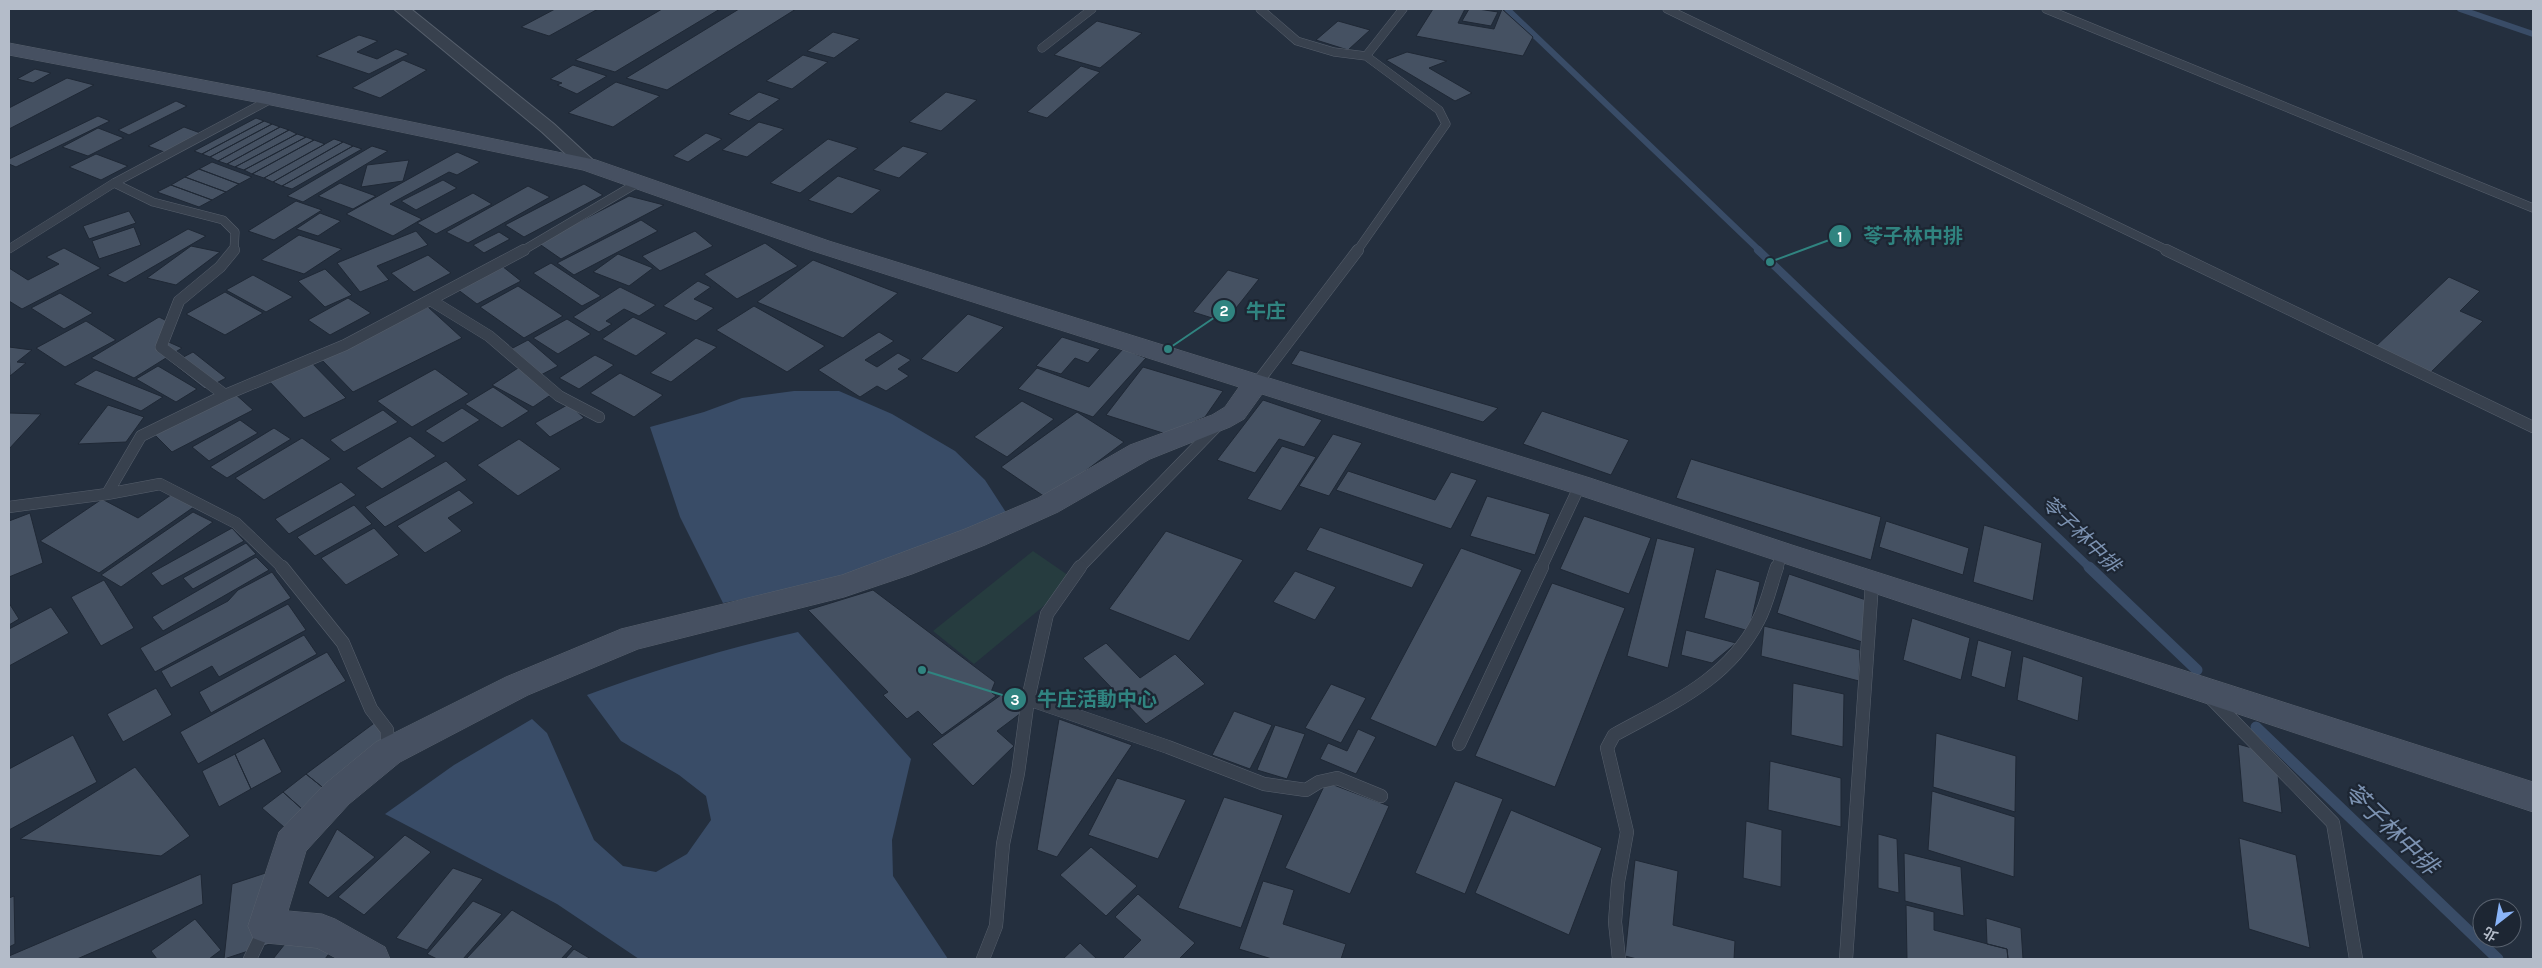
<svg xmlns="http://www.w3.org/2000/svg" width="2542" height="968" font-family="Karla,'Noto Sans TC',sans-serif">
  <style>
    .green { fill: #263c3f }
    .water { fill: #394c67 }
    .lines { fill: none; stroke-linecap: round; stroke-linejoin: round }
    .stream-far2 { stroke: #394c67; stroke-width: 6 }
    .stream-far1 { stroke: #394c67; stroke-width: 8 }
    .stream { stroke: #394c67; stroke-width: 11 }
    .building { fill: #455162; stroke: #1f2835 }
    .lane-far2-casing { stroke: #565f6c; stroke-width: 9 }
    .lane-far1-casing { stroke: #565f6c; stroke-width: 12 }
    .lane-casing { stroke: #565f6c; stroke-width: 14 }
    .street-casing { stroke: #565f6c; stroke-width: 2 }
    .secondary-casing { stroke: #565f6c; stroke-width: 1 }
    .lane-far2 { stroke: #38414e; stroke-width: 8 }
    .lane-far1 { stroke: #38414e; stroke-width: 11 }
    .lane { stroke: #38414e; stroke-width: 13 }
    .street { fill: #38414e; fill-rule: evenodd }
    .secondary { fill: #465061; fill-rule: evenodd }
    .labels { text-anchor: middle; stroke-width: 4.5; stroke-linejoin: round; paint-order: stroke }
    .water-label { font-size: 20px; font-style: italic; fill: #7c92b1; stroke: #1d2633 }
    .near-water-label { font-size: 24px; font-style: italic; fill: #7c92b1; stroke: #1d2633 }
    .leader { fill: none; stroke: #308480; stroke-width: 2 }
    .callout-dot { fill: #308480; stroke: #1d2633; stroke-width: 2 }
    .mark-label { font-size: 15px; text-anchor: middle; font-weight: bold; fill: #fff }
    .callout-label { font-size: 20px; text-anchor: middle; font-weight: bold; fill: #308480; stroke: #1d2633; stroke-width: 4.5; stroke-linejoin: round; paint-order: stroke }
  </style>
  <rect width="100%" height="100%" fill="#242f3e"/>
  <path class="green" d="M1033 551 1075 580 974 664 933 631Z"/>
  <path class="water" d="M794 391H839L892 414 955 451 985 480 1009 517 893 562 804 587 723 603 680 517 650 427 704 412 742 398Z
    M798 632 911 759 892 840 893 876 948 959H639L557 904 385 814 454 765 532 719 547 733 594 840 623 866 656 872 687 854 711 820 706 796 679 775 621 741 587 695C657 669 726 649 798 632Z"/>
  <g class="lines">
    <path class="stream-far2" d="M1507 9 1760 251
      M2460 9 2533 34"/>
    <path class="stream-far1" d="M1758 250 2090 568"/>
    <path class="stream" d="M2089 567 2197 670
      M2256 727 2498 959"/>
  </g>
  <path class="building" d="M555 9H598L549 36 521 27Z
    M662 9H720L615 72 575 60Z
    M739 9H796L667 90 626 78Z
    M1433 9H1465L1458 23 1494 29 1502 9 1533 37 1523 56 1416 36Z
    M1469 9H1478L1498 12 1491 26 1462 21Z
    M1097 21 1142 33 1100 68 1054 55Z
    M1338 21 1370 30 1348 50 1316 40Z
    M833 32 860 39 834 58 807 51Z
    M359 35 378 41 357 52 377 59 396 49 409 54 369 74 316 56Z
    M1407 52 1447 61 1429 68 1472 93 1455 101 1386 60Z
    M803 55 828 62 792 89 766 81Z
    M403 60 427 70 380 98 352 88Z
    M573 65 607 76 577 94 557 85 562 83 550 79Z
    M1081 66 1100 72 1047 118 1027 112Z
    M35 69 51 73 33 83 17 79Z
    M67 78 94 85 9 129V108Z
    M616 82 660 96 613 127 568 113Z
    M759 92 780 99 749 121 728 114Z
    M946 92 977 100 941 131 909 122Z
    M176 101 187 106 129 135 118 130Z
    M98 116 110 121 16 167 9 164V159Z
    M256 118 264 121 202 154 194 151Z
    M264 121 272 124 210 157 202 154Z
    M759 122 784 129 747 157 722 150Z
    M272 124 280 127 218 161 210 157Z
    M184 127 203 134 167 153 148 146Z
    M280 127 289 130 227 164 218 161Z
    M98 128 124 138 88 156 62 147Z
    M289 130 297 134 235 167 227 164Z
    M706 133 722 139 688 162 673 156Z
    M297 134 306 137 244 170 235 167Z
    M306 137 314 140 252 174 244 170Z
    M334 139 343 142 273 182 264 178Z
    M828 139 858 148 800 193 770 183Z
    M314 140 325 144 264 178 252 174Z
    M343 142 353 146 282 186 273 182Z
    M353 146 362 149 292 189 282 186Z
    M372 146 388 151 303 202 287 196Z
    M903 146 928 153 899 178 873 170Z
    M457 152 480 162 457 175 449 172 390 204 422 219 393 236 346 214Z
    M96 154 128 166 101 180 69 167Z
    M409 160 403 181 361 187 367 165Z
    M212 162 252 177 239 184 199 169Z
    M199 169 239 184 226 192 185 177Z
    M838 176 881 190 852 214 808 200Z
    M185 177 226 192 212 200 171 185Z
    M443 180 457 188 416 210 401 201Z
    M340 183 376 196 353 209 318 196Z
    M584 184 603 195 524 237 505 225Z
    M171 185 212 200 199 207 157 192Z
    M528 186 550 197 468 243 446 232Z
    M473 193 492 204 436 234 417 223Z
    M629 196 664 205 561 259 538 243Z
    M296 201 322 210 274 240 248 231Z
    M129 211 136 223 89 239 83 226Z
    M320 213 341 221 318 236 296 229Z
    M641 220 658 231 574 275 557 263Z
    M134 227 141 245 99 259 92 241Z
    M188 229 206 236 125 283 107 275Z
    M416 231 428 245 377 266 389 280 360 292 337 263Z
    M695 231 713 246 660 271 642 256Z
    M499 232 510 239 484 253 473 245Z
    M299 235 342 249 304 274 261 260Z
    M765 243 798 266 737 299 704 274Z
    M191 246 220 252 176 285 147 278Z
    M64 248 101 268 22 309 9 301V268L28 280 59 264 46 257Z
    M618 254 653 268 629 286 593 272Z
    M428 255 451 273 414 292 391 273Z
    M813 260 898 293 843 338 757 302Z
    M551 263 601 296 582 306 533 273Z
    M502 266 521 281 477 304 457 289Z
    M325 269 352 295 325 307 298 281Z
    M1228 270 1259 279 1225 322 1193 312Z
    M253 275 293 297 266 312 226 290Z
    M2449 277 2480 291 2460 311 2483 321 2430 373 2375 347Z
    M698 281 711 287 694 299 714 308 696 321 663 306Z
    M518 286 563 316 524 338 480 307Z
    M620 287 656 305 639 316 624 309 606 321 612 324 599 332 573 317Z
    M225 292 263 313 225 335 186 314Z
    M60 293 93 313 64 329 31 308Z
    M348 298 371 313 330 335 308 320Z
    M754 306 825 346 787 372 716 330Z
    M428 307 462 338 353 392 321 359Z
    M968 314 1004 327 957 373 921 359Z
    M159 317 171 323 162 339 182 348 134 378 91 358Z
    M633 317 667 333 636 356 602 339Z
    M567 319 591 334 558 354 533 338Z
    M86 321 116 340 65 367 36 348Z
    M879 332 894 341 865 360 877 367 898 353 911 360 898 369 909 376 886 391 877 386 860 397 818 370Z
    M1062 337 1100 349 1088 363 1075 358 1061 374 1036 366Z
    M696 338 717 347 671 382 650 373Z
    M528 340 558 366 539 376 509 350Z
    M9 347 32 350 17 362 26 363 10 376Z
    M1123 349 1146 358 1093 417 1018 389 1037 368 1089 387Z
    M1300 350 1498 408 1483 422 1291 364Z
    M193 352 226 378 205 389 172 363Z
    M595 355 614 365 579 389 559 378Z
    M309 360 346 398 304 418 268 380Z
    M158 366 197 389 176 402 136 379Z
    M1143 367 1223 391 1205 417 1166 434 1106 415Z
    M518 368 558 390 533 407 492 385Z
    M435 369 469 394 412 427 377 401Z
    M96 370 163 397 141 411 74 384Z
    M620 373 663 395 634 417 590 393Z
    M493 387 529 411 502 428 465 404Z
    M233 392 253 410 172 452 153 433Z
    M1263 400 1322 420 1304 447 1279 439 1255 473 1217 460Z
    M1022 401 1054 419 1007 457 974 437Z
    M569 404 584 418 550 437 535 423Z
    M108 405 144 417 126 442 78 444Z
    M462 408 480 420 443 443 425 431Z
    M383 410 398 422 344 452 330 440Z
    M1542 411 1629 440 1611 475 1523 444Z
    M1077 412 1124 442 1048 499 1001 467Z
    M9 413 41 414 9 449Z
    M240 420 258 433 209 461 192 447Z
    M274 428 291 439 227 478 210 467Z
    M1333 434 1362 443 1329 496 1299 486Z
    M410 436 436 456 382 489 356 468Z
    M302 438 331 459 264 500 235 478Z
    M519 439 561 469 518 496 477 465Z
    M1282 446 1316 457 1281 511 1247 499Z
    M1691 459 1881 517 1871 560 1676 498Z
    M446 461 467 480 385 527 365 507Z
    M1348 471 1435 500 1451 472 1477 480 1451 529 1336 490Z
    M341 482 356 495 289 534 275 519Z
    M178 490 201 502 99 573 40 541 102 499 138 518Z
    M459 490 474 503 448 518 462 531 425 553 397 526Z
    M1487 496 1550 514 1535 555 1470 536Z
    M354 505 372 524 315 556 297 537Z
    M193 512 213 522 121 587 101 575Z
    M30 513 43 563 9 577V521Z
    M1584 516 1651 538 1629 594 1560 569Z
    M1886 521 1969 548 1963 575 1879 547Z
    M1984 525 2042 543 2033 601 1973 582Z
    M1320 527 1424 564 1412 588 1306 550Z
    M232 528 244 541 162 586 151 573Z
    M374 528 399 555 346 585 321 558Z
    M1166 531 1243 560 1189 641 1109 609Z
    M1657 538 1695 548 1668 668 1627 656Z
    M246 543 256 554 193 589 183 578Z
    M1461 548 1522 570 1436 747 1370 719Z
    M256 557 269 570 163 631 152 617Z
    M1716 569 1760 582 1749 631 1704 618Z
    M1295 571 1336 587 1315 620 1273 602Z
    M272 572 291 598 155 672 140 648 228 601 238 590Z
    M1789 574 1872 602 1862 642 1777 613Z
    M104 580 134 628 101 646 71 597Z
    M1552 583 1625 608 1555 787 1475 756Z
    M873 590 995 682 991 692 996 696 942 735 918 711 907 719 883 695 888 692 808 610Z
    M9 603 19 619 9 625Z
    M288 604 306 630 219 677 212 666 171 688 161 671Z
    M51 607 69 633 9 666V629Z
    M1912 618 1970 638 1961 680 1903 660Z
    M1764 626 1860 650 1859 681 1761 656Z
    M1686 630 1736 643 1712 663 1681 655Z
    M304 635 317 654 211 713 199 692Z
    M1978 640 2012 651 2005 688 1971 676Z
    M1106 643 1140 678 1175 654 1205 684 1146 724 1083 658Z
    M327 652 346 681 198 764 180 732Z
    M2023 656 2083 677 2078 721 2017 700Z
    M1793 683 1844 694 1843 747 1791 735Z
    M1331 684 1366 698 1341 743 1305 728Z
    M156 688 172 715 123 742 107 714Z
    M1001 695 1021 713 997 731 1014 746 973 786 932 744Z
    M1234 711 1272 725 1250 769 1212 755Z
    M381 718 384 762 337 799 306 774Z
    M1059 719 1132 745 1057 857 1037 850Z
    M1275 725 1305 734 1287 779 1257 770Z
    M1358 729 1376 737 1356 774 1320 759 1328 743 1347 751Z
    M1936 733 2016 756 2015 812 1933 787Z
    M73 735 97 782 9 830V769Z
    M264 738 282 772 251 789 235 754Z
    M2238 744 2276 755 2282 813 2243 802Z
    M235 754 251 789 219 807 202 771Z
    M1770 761 1841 778V827L1768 810Z
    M135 767 190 836 161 856 20 839Z
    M306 774 337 799 312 818 283 792Z
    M1117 778 1186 800 1158 859 1088 835Z
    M1455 781 1503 799 1465 894 1415 873Z
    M1326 782 1389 806 1350 894 1285 868Z
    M1932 791 2015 817 2014 877 1928 850Z
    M283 792 312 818 292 834 262 808Z
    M1224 797 1283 815 1241 928 1178 908Z
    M1511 810 1602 848 1569 935 1475 893Z
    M1746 821 1782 830 1781 887 1743 878Z
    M337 829 375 857 328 898 308 883Z
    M1878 834 1897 839 1899 893 1878 888Z
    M405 835 431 852 364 915 338 897Z
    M2239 838 2296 855 2310 948 2249 929Z
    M1091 847 1137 886 1106 916 1060 875Z
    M1904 853 1961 867 1964 916 1905 901Z
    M1635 860 1678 871 1673 925 1735 941 1734 959H1637L1625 956Z
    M290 865 285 939 224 959 232 884Z
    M453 868 483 879 427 950 396 938Z
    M201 874 203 904 77 959H9V956Z
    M1263 881 1294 890 1283 924 1346 944 1341 959H1272L1239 949Z
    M1138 894 1195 943 1179 959H1122L1141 940 1115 917Z
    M14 896 15 944 9 947V898Z
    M473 901 502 914 463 959H437L427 954Z
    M1906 905 1934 912V930L2007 949 2008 959H1907Z
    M512 910 573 946 561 959H466Z
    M1986 918 2021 928 2023 959H2008L2007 949 1987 944Z
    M195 919 221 950 209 959H157L151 951Z
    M296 930 338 942 325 959H273Z
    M1080 943 1097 959H1063Z
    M574 949 591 959H565Z"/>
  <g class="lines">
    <g class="lane-far2-casing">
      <path id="lane-far2" d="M1260 9 1297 41 1334 52 1366 56 1439 110 1446 124 1357 251
        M1667 9 2169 251
        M2046 9 2533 208
        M1042 48 1092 9
        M1366 56 1403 9
        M114 183 153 202 223 220 235 232 234 251
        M9 249 114 183 271 99
        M522 251 639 182"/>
    </g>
    <g class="lane-far1-casing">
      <path id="lane-far1" d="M2166 250 2533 427
        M432 301 489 336 559 396 599 417
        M1257 383 1358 250
        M225 395 161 347 179 301 220 267 234 250
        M107 494 141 436 225 395 345 345 524 250
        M9 507 107 494 160 484 236 523 283 568
        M1079 568 1217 426
        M1541 568 1580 485
        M1777 568 1782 553"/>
    </g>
    <g class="lane-casing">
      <path id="lane" d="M282 567 343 643 371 709 387 730 388 751
        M2211 698 2333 823 2356 959
        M1028 699 1168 747 1264 784 1306 790 1319 782 1337 778 1381 796
        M1459 744 1542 567
        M250 959 265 928
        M983 959 996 926 1003 844 1018 773 1028 699 1047 614 1080 567
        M1619 959 1615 922 1618 882 1627 832 1607 748 1614 735C1670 704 1727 681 1758 621 1767 605 1771 584 1777 567
        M1846 959 1872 583"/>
    </g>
    <g class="street-casing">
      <path id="street" d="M394 9H411L554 124 594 161 597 165 594 169H582L542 132Z"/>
    </g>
    <g class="secondary-casing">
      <path id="secondary" d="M9 43 271 93 596 160 829 241 1590 478 1792 545 2533 782V812L1570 492 1262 394 1244 419 1230 427 1150 459 1058 512 985 545 912 574 844 597 638 649 528 695 400 762 349 804 306 851 288 911 322 914 335 919 385 947 390 959H338L317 948 266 943 253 938 248 926 279 832 325 784 376 742 506 677 621 629 842 575 965 529 1038 498 1130 445 1212 415 1225 407 1239 387 813 251 583 170 271 105 9 55Z"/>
    </g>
    <use href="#lane-far2" class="lane-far2"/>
    <use href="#lane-far1" class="lane-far1"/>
    <use href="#lane" class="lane"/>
    <use href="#street" class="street"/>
    <use href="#secondary" class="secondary"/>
  </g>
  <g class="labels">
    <g class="water-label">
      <text transform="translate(2081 534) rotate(44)" y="7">苓子林中排</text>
    </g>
    <g class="near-water-label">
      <text transform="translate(2391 829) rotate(44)" y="8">苓子林中排</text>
    </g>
  </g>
  <path class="leader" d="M1770 262L1840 236M1168 349L1224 311M922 670L1015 699"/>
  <g class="callout-dot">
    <circle cx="1770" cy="262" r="5"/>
    <circle cx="1168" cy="349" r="5"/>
    <circle cx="922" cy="670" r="5"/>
    <circle cx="1840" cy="236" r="12"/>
    <circle cx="1224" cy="311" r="12"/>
    <circle cx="1015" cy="699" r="12"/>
  </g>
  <g class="mark-label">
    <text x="1840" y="242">1</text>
    <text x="1224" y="316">2</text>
    <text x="1015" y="705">3</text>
  </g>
  <g class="callout-label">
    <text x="1913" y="243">苓子林中排</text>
    <text x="1266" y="318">牛庄</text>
    <text x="1097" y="706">牛庄活動中心</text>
  </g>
  <rect width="2542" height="968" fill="none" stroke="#b4bcc9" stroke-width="20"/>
  <g transform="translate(2497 923) rotate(211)"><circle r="24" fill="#1d2633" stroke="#59626f"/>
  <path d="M0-4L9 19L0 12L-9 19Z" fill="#8ab4f8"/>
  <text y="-8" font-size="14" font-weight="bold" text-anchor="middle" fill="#b4bcc9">北</text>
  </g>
</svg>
